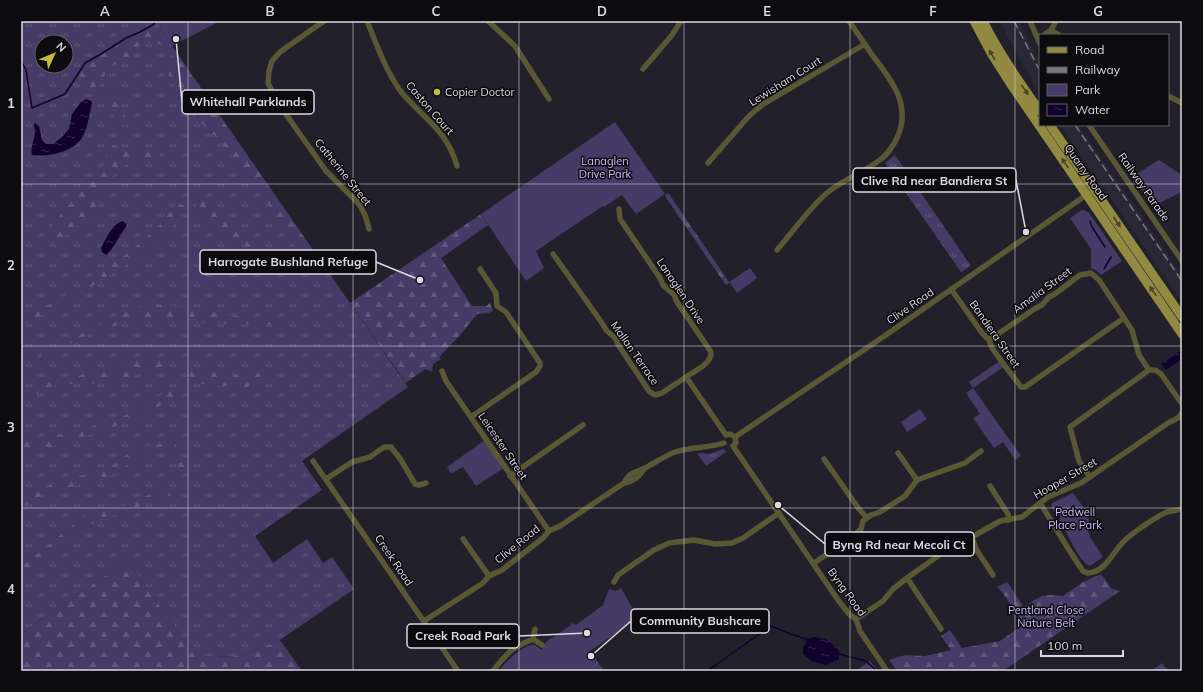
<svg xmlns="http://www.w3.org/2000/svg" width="1203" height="692" font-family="Mulish,sans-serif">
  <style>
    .built { fill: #2a2737 }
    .grass { fill: url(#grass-tufts); fill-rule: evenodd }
    .forest { fill: url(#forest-firs) }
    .wetland { fill: url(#wetland-marsh) }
    .park { fill: #463b66 }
    .garden { fill: url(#garden-furrows) }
    .water { fill: url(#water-ripples) }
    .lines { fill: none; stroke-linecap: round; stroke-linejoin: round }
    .stream { stroke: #12002f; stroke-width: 1.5 }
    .street { stroke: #595734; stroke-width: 5.5 }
    .primary { stroke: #918a40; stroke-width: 9 }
    .rail { stroke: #7a7880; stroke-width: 1.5; stroke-dasharray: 8 4; stroke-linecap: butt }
    .oneway { fill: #484425 }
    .grid { fill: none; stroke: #dcdae1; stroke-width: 1; stroke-opacity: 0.55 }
    .poi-dot { fill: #c7bb3c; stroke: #0c0b0f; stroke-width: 1.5 }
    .labels { text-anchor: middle; stroke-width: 3; stroke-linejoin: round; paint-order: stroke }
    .street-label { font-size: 11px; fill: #dcdae1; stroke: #0c0b0f }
    .poi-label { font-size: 11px; fill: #dcdae1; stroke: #0c0b0f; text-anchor: start }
    .park-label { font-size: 11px; fill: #cbbefb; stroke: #0c0b0f }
    .leader { fill: none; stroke: #dcdae1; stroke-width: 1.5 }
    .callout-dot { fill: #dcdae1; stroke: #0c0b0f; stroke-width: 1.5 }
    .callout { fill: #0c0b0f; stroke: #dcdae1; stroke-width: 1.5 }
    .callout-label { font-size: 12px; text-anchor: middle; font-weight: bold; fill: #dcdae1 }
    .neatline { fill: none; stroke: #dcdae1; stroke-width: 1.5 }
    .grid-label { font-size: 13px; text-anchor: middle; font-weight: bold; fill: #dcdae1 }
  </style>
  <defs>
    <pattern id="grass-tufts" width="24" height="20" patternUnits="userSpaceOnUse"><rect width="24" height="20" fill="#463b66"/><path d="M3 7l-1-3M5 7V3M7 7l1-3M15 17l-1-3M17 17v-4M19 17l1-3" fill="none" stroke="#60577c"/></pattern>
    <pattern id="forest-firs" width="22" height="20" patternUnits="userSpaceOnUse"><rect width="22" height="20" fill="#463b66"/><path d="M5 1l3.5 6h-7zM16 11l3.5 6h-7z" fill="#60577c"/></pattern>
    <pattern id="wetland-marsh" width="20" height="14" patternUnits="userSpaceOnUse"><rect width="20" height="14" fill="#463b66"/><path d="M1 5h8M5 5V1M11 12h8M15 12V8" fill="none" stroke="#60577c"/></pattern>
    <pattern id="garden-furrows" width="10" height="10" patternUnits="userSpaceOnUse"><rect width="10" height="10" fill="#463b66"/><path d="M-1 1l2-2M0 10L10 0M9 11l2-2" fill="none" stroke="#60577c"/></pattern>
    <pattern id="water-ripples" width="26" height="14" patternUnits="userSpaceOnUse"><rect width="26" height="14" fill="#12002f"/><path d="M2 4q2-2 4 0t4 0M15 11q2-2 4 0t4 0" fill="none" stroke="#34254d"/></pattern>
  </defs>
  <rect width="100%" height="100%" fill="#22202a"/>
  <path class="built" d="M1000 21H1018L1040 63V95L1015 51Z
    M1060 125H1078L1182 275V302Z"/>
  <path class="grass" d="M21 21H161L160 27 163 33 408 387 302 461 322 490 255 536 273 563 307 539 323 563 332 557 354 589 280 640 241 656 197 657 127 561 21 634ZM42 42H66V66H42Z
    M895 155 971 266 961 272 885 163Z
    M724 449 726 452 706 466 697 453 709 454Z"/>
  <path class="forest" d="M156 23 168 41 163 46 150 40 139 45 128 59 108 68 95 94H87L78 79 85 65 115 47 125 40 142 32Z
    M169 43 311 248 294 249 290 236 238 161 216 137 183 106 167 71 173 51Z
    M120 86 119 102 129 124 124 127 107 108V90Z
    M108 144 160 155 155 164 136 160 118 169 103 188 95 212 86 224 72 228 56 245 45 236 65 209 105 164Z
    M667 193 669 194 729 282 728 285 725 284 665 196Z
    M201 199 253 238 267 256 260 255 216 228 195 206Z
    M177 203 186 206 166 236 145 253 94 285 35 320 21 324V313L33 314 78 288 129 252 157 228Z
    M481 214 488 225 441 258 472 306H486L490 303 493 311 488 313 477 314 462 333 439 357 441 359 433 364 432 372 425 369 406 383 350 303Z
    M146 303 183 307 287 325 131 321 91 333 31 364 32 360 89 330Z
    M131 360 163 361 169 366 107 383 60 384 21 400V393L61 378 114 369Z
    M193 369 241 375 265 373 247 388 193 383 189 375Z
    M179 389 176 398 125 423 29 454 21 457V443L84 429 132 413 162 394Z
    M169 437H179L173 447 153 448 110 476 42 495 21 508V497L57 482 107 469 137 448 158 444Z
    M188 461 175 482 172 481 179 463Z
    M167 489 171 495 91 524 21 585V567L87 514 120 507 140 498Z
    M127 561 197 657 241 656 280 640 302 671H21V634Z
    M1101 574 1112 589 1120 591 1003 671H897L889 660 905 655 925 656 951 650 941 636 950 630 962 648 1000 641 1024 624 1002 592 997 587 1007 582 1024 607C1040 596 1043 593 1063 596L1083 582Z"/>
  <path class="wetland" d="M161 21H173L163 33 160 27Z"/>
  <path class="park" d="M173 21H220L172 46 163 33Z
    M615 122 665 194 636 214 622 195 604 207 603 206 536 251 544 268 526 281 481 214Z
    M1159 160 1182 175V192L1153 206 1133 176Z
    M1082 210 1086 211 1090 214 1122 261 1101 275 1097 271 1091 268V249L1070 218Z
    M750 268 757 278 737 293 729 282Z
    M1001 360 1005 366 973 388 1021 456 1015 460 1003 442 994 448 973 418 980 414 966 393 973 388 969 382Z
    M920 409 927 419 907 432 901 422Z
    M485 440 504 468 476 486 463 467 451 474 447 467Z
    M1073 493 1087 512 1089 522 1087 526 1090 537 1103 557 1090 566C1078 561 1067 531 1059 520L1061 518 1059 514 1057 516 1051 506 1052 503Z
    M621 588 638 618 590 651 604 671H499C504 663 523 645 533 645 536 645 539 648 541 650L546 642 571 625V623L576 625 603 605 609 589 616 591Z
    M870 661 878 671H856Z
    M1162 663 1168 671H1151Z"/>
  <path class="garden" d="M590 651 604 671H595L589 661Z"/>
  <path class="water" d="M86 99 91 101 92 103C89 114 88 129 81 139 71 153 47 157 32 155 30 147 34 141 35 133 35 130 34 127 34 123L39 126 42 140 46 144H53L62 137 69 129 72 114 81 102Z
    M123 221 127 225 111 250 106 255 102 252 101 248 102 246C107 237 112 224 123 221Z
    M1182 350V359L1166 370 1161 364Z
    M814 637C827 638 830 641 839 651V659L827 665 813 662 803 654V647L806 643V639Z"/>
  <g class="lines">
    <path class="stream" d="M21 61 26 70 32 108 65 94 85 63 101 54 126 38 140 32 154 24 155 21
      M1090 221 1092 227 1105 247
      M1104 269 1111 257
      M839 654 866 661 877 671
      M707 671 771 626 788 633 806 639
      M898 671H899"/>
    <path class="street" d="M324 21 280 52 272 61 269 71 268 83 278 103 319 161 326 171 359 204 365 215 369 229
      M367 21C377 45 386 72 402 93 424 119 447 130 457 166
      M488 21 515 46 549 99
      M1030 21 1040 44
      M1051 30 1059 35
      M1044 35 1051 30 1056 21
      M643 69 672 35 681 21
      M1168 96 1182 103
      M1089 125 1182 261
      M708 163 749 116 762 105 865 44
      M619 209 620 219 660 278 663 285 674 295 677 302 711 352C712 364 694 371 686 377
      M777 250C792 233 810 207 827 193 843 179 864 173 881 159 888 154 893 146 897 138 912 105 892 81 873 56 865 44 857 33 849 21
      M553 254 602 323 606 330 615 338 619 346 649 391 655 395 662 393 686 377 726 435
      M951 289 982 333 989 340 992 348 1005 366 1021 387H1025L1124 318
      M989 340 1036 308 1042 305 1049 297 1055 294 1080 275 1091 273 1099 280 1132 330 1139 355 1149 370
      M1149 370H1155L1161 374 1182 404
      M442 371 446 381 549 531
      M471 417 536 372 540 366V363L506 312 497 306 496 293 480 269
      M726 435 730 434 735 437 736 443 733 446
      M735 437 886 335 1089 193
      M733 446 838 600 849 614 856 619 860 631 887 671
      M898 453 917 480
      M824 459 859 509 867 518
      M313 461 458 671
      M510 476 583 425
      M1090 477 1079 461 1070 427 1149 370
      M326 479 352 462 370 457 384 447H391L401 460 415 484 419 485 426 483
      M624 483C631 470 634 474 645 468 655 463 664 456 675 452 691 447 708 448 724 443
      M990 486 1008 514 1009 520
      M1040 503C1055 526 1068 550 1083 571L1087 573C1106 573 1113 551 1125 540 1134 532 1157 516 1167 512 1172 511 1177 510 1182 509
      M972 537 976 549 993 575
      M463 539 489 576
      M814 563 854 536 861 529 863 521 871 515 880 512 905 496 917 480 965 463 981 451
      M907 578 941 629
      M614 582 618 575 654 550 669 543 694 540 715 544 732 543 743 538 779 513
      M856 619 883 601 893 589 907 578 959 541 963 538 972 537 1000 521 1022 517 1048 497 1081 483 1168 423 1178 418 1182 413
      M424 621 483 583 489 576 502 570 543 538 549 531 560 526 624 483C633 482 639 477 644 469
      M535 629 533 639 542 645
      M493 671C507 653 511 648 533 639"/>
    <path class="primary" d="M974 21 991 53 1012 86 1182 334
      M983 21C999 53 1019 82 1040 111
      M1050 125 1182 317"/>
    <path class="rail" d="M1014 21 1040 71
      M1075 125 1182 281"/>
  </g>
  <defs><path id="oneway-solid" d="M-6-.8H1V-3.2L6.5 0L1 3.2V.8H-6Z"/></defs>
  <g class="oneway">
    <use href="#oneway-solid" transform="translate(992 55) rotate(-120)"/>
    <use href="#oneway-solid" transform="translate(1025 90) rotate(55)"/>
    <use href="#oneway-solid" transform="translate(1065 163) rotate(-124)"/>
    <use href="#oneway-solid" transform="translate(1117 222) rotate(56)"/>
    <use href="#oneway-solid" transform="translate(1153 291) rotate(-125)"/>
  </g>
  <path class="grid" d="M188 21V671M353 21V671M519 21V671M684 21V671M850 21V671M1015 21V671M21 184H1182M21 346H1182M21 508H1182"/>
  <circle class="poi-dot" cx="437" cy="92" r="4"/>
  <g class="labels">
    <g class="street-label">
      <text transform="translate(785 81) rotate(-32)" y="4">Lewisham Court</text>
      <text transform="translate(430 108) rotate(49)" y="4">Caston Court</text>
      <text transform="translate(343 172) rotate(51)" y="4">Catherine Street</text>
      <text transform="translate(1086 172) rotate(55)" y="4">Quarry Road</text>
      <text transform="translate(1144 187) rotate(55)" y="4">Railway Parade</text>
      <text transform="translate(1042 290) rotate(-36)" y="4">Amalia Street</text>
      <text transform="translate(681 291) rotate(56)" y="4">Lanaglen Drive</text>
      <text transform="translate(910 306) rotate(-35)" y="4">Clive Road</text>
      <text transform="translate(995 334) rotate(55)" y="4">Bandiera Street</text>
      <text transform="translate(635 353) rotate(55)" y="4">Mallan Terrace</text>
      <text transform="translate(503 446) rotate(56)" y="4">Leicester Street</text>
      <text transform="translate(1065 478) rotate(-30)" y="4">Hooper Street</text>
      <text transform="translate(517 544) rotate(-39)" y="4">Clive Road</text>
      <text transform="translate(394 560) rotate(56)" y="4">Creek Road</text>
      <text transform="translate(847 592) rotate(54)" y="4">Byng Road</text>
    </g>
    <g class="poi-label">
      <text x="445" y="96">Copier Doctor</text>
    </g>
    <g class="park-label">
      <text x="605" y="165">Lanaglen<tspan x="605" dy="13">Drive Park</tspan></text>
      <text x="1075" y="516">Pedwell<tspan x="1075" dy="13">Place Park</tspan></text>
      <text x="1046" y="614">Pentland Close<tspan x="1046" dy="13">Nature Belt</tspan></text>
    </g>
  </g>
  <path class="leader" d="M176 39L182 102M1026 232L1016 180M420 280L376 262M778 505L825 544M591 656L631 621M587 633L519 636"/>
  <g class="callout-dot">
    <circle cx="176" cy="39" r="4"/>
    <circle cx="1026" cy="232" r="4"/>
    <circle cx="420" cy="280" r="4"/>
    <circle cx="778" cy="505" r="4"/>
    <circle cx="591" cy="656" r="4"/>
    <circle cx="587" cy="633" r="4"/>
  </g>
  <g class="callout">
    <rect x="182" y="90" width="132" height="24" rx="4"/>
    <rect x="853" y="168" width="163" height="24" rx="4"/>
    <rect x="200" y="250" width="176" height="24" rx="4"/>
    <rect x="825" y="532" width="149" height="24" rx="4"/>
    <rect x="631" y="609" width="138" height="24" rx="4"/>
    <rect x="407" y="624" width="112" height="24" rx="4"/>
  </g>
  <g class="callout-label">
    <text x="248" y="106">Whitehall Parklands</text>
    <text x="934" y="185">Clive Rd near Bandiera St</text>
    <text x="288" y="266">Harrogate Bushland Refuge</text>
    <text x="899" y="549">Byng Rd near Mecoli Ct</text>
    <text x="700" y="625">Community Bushcare</text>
    <text x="463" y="640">Creek Road Park</text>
  </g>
  <rect width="1203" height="692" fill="none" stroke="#0c0b0f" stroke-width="44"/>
  <rect x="1039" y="34" width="130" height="92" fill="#0c0b0f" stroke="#5f5e63"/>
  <rect x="1047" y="47" width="20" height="6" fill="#918a40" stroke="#5f5e63"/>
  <text x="1075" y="54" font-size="12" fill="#dcdae1">Road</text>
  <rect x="1047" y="67" width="20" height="6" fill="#7a7880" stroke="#5f5e63"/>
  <text x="1075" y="74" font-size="12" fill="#dcdae1">Railway</text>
  <rect x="1047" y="84" width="20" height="12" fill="#463b66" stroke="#5f5e63"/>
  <text x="1075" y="94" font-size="12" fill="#dcdae1">Park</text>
  <rect x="1047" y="104" width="20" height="12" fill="url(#water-ripples)" stroke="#5f5e63"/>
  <text x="1075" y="114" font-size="12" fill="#dcdae1">Water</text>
  <g transform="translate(54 54) rotate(46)"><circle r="19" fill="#0c0b0f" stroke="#5f5e63"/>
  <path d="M0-3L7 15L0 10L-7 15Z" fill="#c7bb3c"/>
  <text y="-6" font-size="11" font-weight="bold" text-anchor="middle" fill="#dcdae1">N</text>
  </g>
  <path d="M1041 650v6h82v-6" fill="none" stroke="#dcdae1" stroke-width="2"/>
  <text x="1047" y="650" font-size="12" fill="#dcdae1" stroke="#0c0b0f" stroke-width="3" paint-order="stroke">100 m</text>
  <rect x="22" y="22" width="1159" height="648" class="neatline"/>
  <g class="grid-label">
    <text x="105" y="16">A</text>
    <text x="270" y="16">B</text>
    <text x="436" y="16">C</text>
    <text x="602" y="16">D</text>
    <text x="767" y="16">E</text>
    <text x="933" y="16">F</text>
    <text x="1098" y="16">G</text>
    <text x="11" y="108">1</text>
    <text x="11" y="270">2</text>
    <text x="11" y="432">3</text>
    <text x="11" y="594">4</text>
  </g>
</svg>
